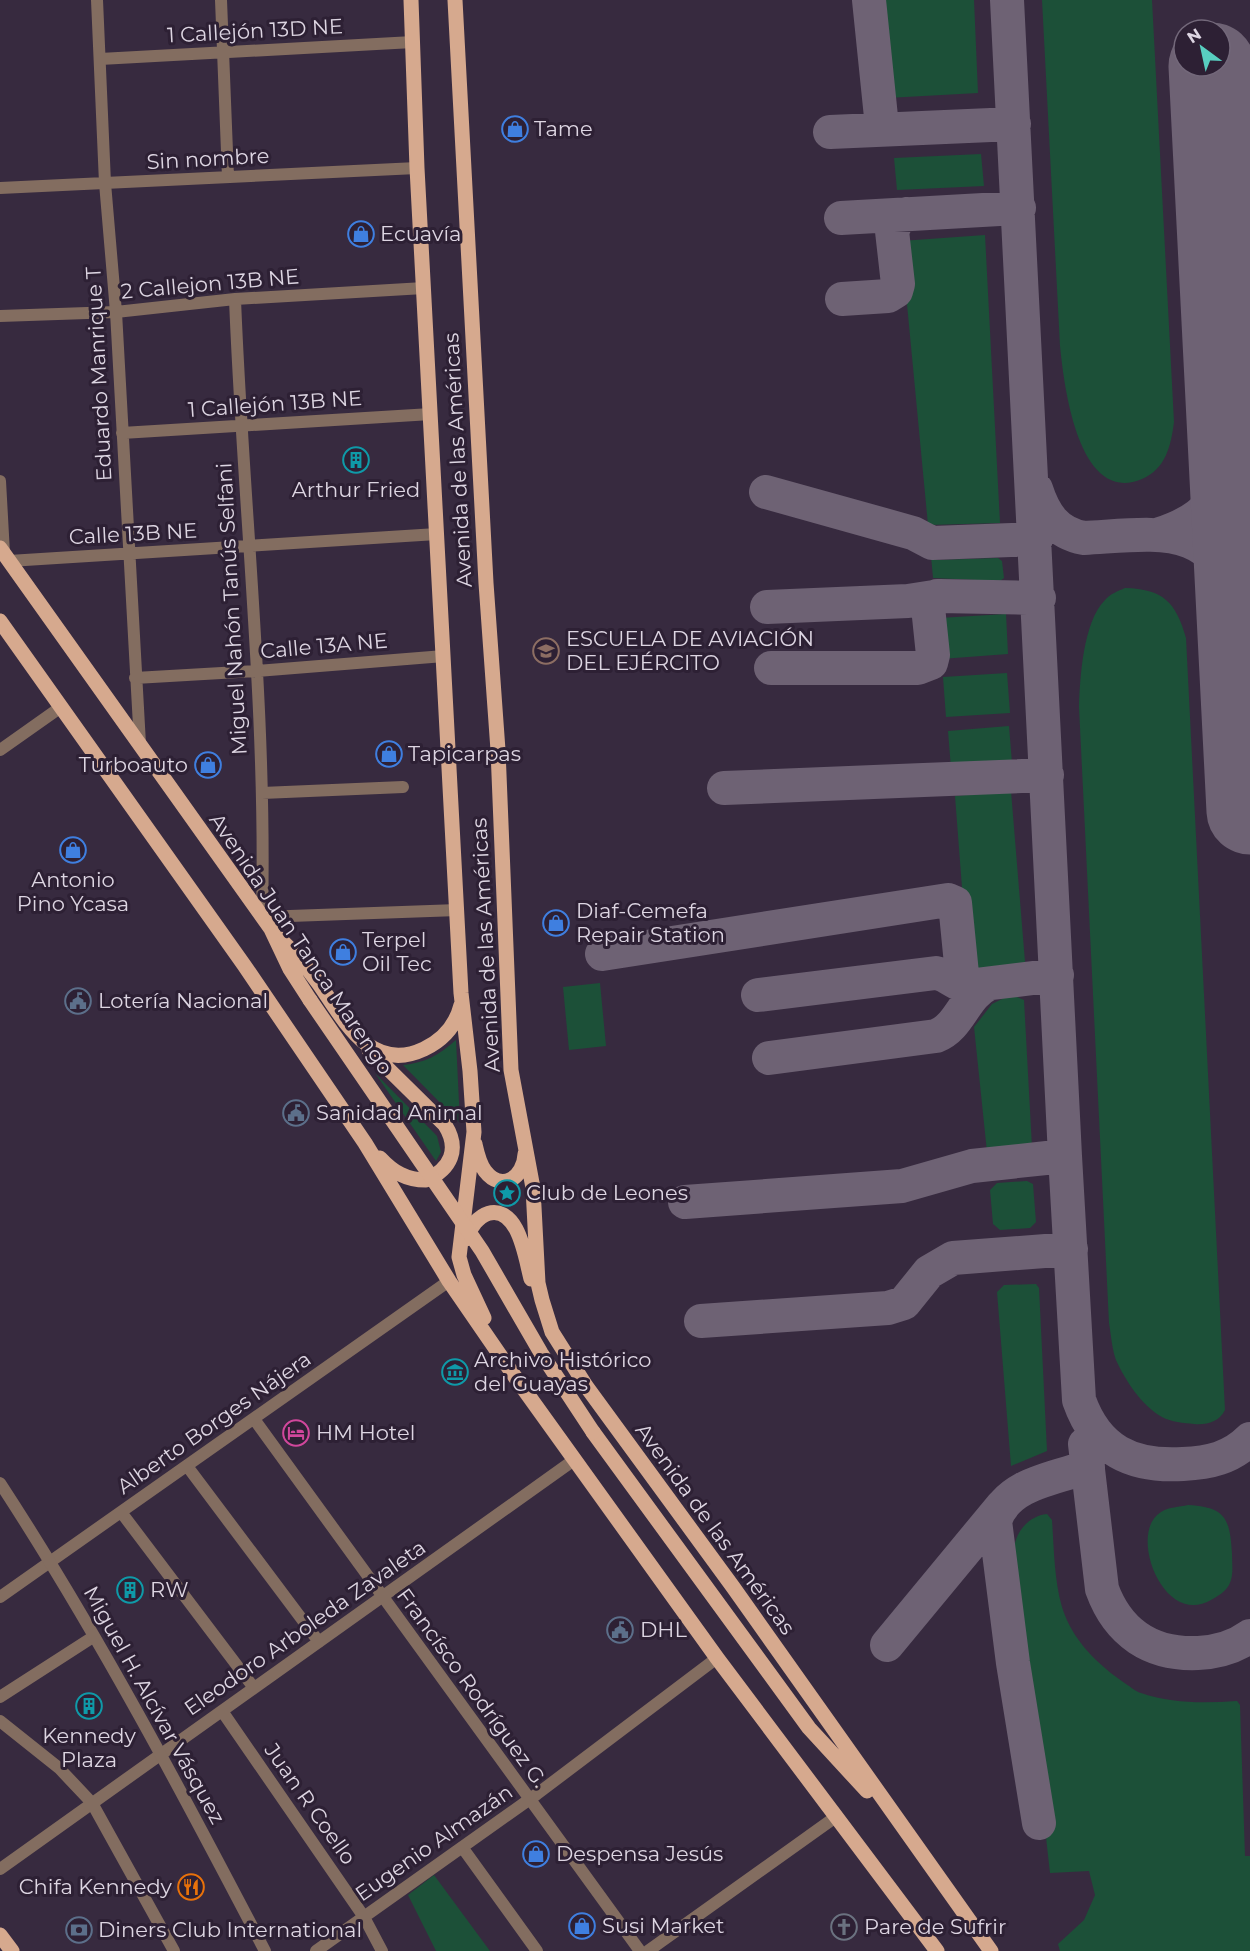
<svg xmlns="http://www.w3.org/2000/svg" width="1250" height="1951" font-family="Montserrat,sans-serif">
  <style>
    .green { fill: #1c5038 }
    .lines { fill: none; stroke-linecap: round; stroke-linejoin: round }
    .taxiway { stroke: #6e6274; stroke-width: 34 }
    .runway { stroke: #6e6274; stroke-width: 87 }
    .minor { stroke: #836d60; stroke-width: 12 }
    .tertiary { stroke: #836d60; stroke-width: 12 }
    .primary { stroke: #d6a98e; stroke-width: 15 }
    .primary-bridge { stroke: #d6a98e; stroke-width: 15 }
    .labels { text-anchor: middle; stroke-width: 6; stroke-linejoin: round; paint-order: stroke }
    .street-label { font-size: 21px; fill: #ddd5e2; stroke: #2d2034 }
    .poi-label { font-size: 21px; fill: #ddd5e2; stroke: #2d2034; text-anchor: start }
  </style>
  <rect width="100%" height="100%" fill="#372a3f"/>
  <path class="green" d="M881 0H974L978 93 887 98Z
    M1042 0H1152L1174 422C1171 445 1166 469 1142 479 1078 506 1064 385 1060 346Z
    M981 154 984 186 897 190 894 158Z
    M985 235 1000 523 928 525 901 241Z
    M931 556 937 560 998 558 1002 561 1004 578 1000 581 933 578Z
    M1125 588C1163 589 1176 602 1186 638L1225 1410C1219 1422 1207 1425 1194 1424 1184 1423 1171 1422 1162 1417 1142 1406 1125 1380 1116 1360 1112 1349 1111 1335 1109 1323L1079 707C1080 678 1083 622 1105 600 1110 594 1118 591 1125 588Z
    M1006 614 1008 654 941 659 939 618Z
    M1007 673 1010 713 946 717 943 677Z
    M1009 726 1012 763 951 768 948 731Z
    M1011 791 1026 974 969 979 955 796Z
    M600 983 606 1046 569 1050 563 987Z
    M1008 996H1015L1024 1000 1032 1147 987 1152 974 1027 992 1004Z
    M456 1040 460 1123 403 1065C425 1063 439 1055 456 1040Z
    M375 1073 437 1136 441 1152 436 1161Z
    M1027 1181 1033 1184 1036 1222 1030 1228 1000 1230 993 1224 990 1190 997 1183Z
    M1036 1284 1039 1288 1047 1451 1011 1466 997 1292 1004 1285Z
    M1188 1505C1226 1507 1230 1519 1232 1554 1232 1565 1234 1575 1229 1585 1225 1592 1218 1596 1211 1600 1163 1628 1127 1532 1161 1512 1169 1507 1179 1507 1188 1505Z
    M1047 1514 1052 1520C1054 1548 1054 1579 1062 1607 1072 1640 1098 1665 1126 1684 1131 1687 1136 1692 1141 1693 1173 1704 1205 1703 1237 1701L1240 1705 1245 1856H1250V1951H1060L1058 1944 1084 1920 1095 1895 1089 1871 1050 1873 1014 1552C1014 1533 1028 1516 1047 1514Z
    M434 1875 490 1951H436L408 1895Z"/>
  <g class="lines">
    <path class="taxiway" d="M869 0 881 117 887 127 896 129
      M1007 0 1065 1156 1079 1400C1097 1451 1132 1467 1183 1464 1209 1463 1231 1458 1250 1439
      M830 132 1014 124
      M841 218 1019 208
      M842 299 888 296 896 291 898 284 892 231 898 219 907 214
      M1225 326 1250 325
      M1234 487 1250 506
      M1036 489C1044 514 1056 533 1084 538 1159 534 1217 520 1240 611
      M766 492 913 533 932 543 1036 539
      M1160 534C1207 519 1225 495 1232 447
      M767 607 908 601 940 596 1039 598
      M771 668H918L931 663 933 655 928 607 931 600 937 596
      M724 788 1047 775
      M602 954 948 900 955 903 962 974 963 978 973 986
      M758 995 936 973C949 975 955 985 967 986L1057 975
      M769 1058 936 1036C960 1027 964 996 988 984
      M685 1202 902 1186 972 1166 1065 1156
      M701 1321 888 1308 904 1303 929 1272 953 1258 1071 1249
      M1085 1444 1102 1589C1118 1633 1151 1655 1198 1653 1217 1652 1235 1647 1250 1636
      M887 1645 1002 1506
      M1039 1823 1013 1663 995 1521C1006 1484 1055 1478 1088 1467"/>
    <path class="runway" d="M1212 66 1250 811"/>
    <path class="minor" d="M97 0 105 183 116 312 140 744
      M221 0 228 177
      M100 59 413 42
      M0 188 417 168
      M235 299C243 505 267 711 262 917L458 910
      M0 316 116 312 235 299 424 288
      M122 433 431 414
      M0 481 4 553
      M9 561 437 534
      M135 678 257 671 444 656
      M0 750 61 707
      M262 793 403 787
      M254 1419 640 1951
      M187 1466 319 1642
      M121 1512 254 1688
      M0 1597 449 1281
      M0 1697 93 1637
      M222 1711 364 1917 382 1951
      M0 1721 59 1768 92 1803 174 1951
      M462 1847 537 1951
      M0 1869 574 1460
      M316 1951 537 1794 717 1658
      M648 1951 837 1816"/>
    <path class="tertiary" d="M0 1483C98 1633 182 1792 265 1951"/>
    <path class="primary" d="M411 0 417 168 461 993 470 1071 474 1132 459 1257 464 1275 484 1318
      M455 0 486 583 498 750 511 1070 533 1188 538 1283 542 1300 552 1332 586 1386 733 1587 991 1951
      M0 548 271 929 290 969 310 1000
      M0 621 244 965 365 1143 449 1281 513 1374 717 1658 937 1951
      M280 939C295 953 307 967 319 984 344 1020 371 1074 424 1049 443 1040 456 1025 461 1005
      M369 1050 445 1125C460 1149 451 1169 426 1180 406 1180 393 1172 380 1158
      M475 1144C477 1153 479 1163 485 1171 502 1193 524 1177 525 1154
      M466 1239C475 1213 500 1200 516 1229 524 1244 527 1263 531 1279
      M593 1432 809 1728 867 1791
      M0 1935 12 1951"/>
    <path class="primary-bridge" d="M310 1000 482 1251 541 1353 593 1432"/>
  </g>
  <defs>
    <g id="shop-ring" transform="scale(1.35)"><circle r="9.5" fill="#2d2034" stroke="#3f7fe0" stroke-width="1.5"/><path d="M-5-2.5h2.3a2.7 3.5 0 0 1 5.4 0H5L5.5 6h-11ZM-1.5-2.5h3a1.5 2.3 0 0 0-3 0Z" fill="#3f7fe0"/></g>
    <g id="building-ring" transform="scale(1.35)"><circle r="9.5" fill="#2d2034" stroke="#0f9aa8" stroke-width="1.5"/><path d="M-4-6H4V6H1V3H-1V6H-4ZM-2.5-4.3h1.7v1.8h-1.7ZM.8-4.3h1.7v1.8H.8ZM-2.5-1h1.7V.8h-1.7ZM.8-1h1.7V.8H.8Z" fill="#0f9aa8"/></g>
    <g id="school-ring" transform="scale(1.35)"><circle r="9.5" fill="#2d2034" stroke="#8d6e63" stroke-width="1.5"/><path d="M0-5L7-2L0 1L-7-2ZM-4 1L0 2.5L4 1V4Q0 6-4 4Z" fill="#8d6e63"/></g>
    <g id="civic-ring" transform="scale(1.35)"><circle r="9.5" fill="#2d2034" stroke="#5c6f8a" stroke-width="1.5"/><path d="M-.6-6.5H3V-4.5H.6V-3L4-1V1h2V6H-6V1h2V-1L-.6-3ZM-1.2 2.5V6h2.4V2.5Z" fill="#5c6f8a"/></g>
    <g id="sight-ring" transform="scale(1.35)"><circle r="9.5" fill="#2d2034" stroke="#0f9aa8" stroke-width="1.5"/><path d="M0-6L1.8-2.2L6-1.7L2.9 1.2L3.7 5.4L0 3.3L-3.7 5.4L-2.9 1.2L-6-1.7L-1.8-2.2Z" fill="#0f9aa8"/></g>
    <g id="museum-ring" transform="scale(1.35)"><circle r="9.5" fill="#2d2034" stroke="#0f9aa8" stroke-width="1.5"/><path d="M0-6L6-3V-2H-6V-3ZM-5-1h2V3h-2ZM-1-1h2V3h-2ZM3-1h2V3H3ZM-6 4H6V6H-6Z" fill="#0f9aa8"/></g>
    <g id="hotel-ring" transform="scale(1.35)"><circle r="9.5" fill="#2d2034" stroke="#d1479c" stroke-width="1.5"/><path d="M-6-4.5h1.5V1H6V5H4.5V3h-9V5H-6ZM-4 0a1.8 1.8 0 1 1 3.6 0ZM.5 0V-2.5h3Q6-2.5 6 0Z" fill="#d1479c"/></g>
    <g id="restaurant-ring" transform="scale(1.35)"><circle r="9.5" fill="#2d2034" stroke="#e8710a" stroke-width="1.5"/><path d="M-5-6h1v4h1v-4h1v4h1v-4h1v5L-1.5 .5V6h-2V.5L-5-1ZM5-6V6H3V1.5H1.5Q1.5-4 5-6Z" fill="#e8710a"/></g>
    <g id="church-ring" transform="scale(1.35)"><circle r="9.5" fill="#2d2034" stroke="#6b7280" stroke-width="1.5"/><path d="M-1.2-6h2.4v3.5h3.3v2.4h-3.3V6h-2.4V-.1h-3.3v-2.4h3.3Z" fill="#6b7280"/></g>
    <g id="bank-ring" transform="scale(1.35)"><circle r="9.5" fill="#2d2034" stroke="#5c6f8a" stroke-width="1.5"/><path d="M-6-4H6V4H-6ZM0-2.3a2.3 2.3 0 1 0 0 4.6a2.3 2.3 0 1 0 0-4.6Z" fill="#5c6f8a"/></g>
  </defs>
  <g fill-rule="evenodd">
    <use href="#shop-ring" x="515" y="129"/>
    <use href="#shop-ring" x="361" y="234"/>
    <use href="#building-ring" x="356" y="460"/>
    <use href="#school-ring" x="546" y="651"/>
    <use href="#shop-ring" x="389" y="754"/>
    <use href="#shop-ring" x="208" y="765"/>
    <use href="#shop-ring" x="73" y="850"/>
    <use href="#shop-ring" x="556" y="923"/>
    <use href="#shop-ring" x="343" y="952"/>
    <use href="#civic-ring" x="78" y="1001"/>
    <use href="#civic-ring" x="296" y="1113"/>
    <use href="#sight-ring" x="507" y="1193"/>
    <use href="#museum-ring" x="455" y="1372"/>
    <use href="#hotel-ring" x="296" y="1433"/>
    <use href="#building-ring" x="130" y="1590"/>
    <use href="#civic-ring" x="620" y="1630"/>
    <use href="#building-ring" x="89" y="1706"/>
    <use href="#shop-ring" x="536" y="1854"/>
    <use href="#restaurant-ring" x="191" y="1887"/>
    <use href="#shop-ring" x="582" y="1926"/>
    <use href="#church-ring" x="844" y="1927"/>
    <use href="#bank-ring" x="79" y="1930"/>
  </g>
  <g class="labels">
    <g class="street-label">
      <text transform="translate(255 31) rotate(-3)" y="7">1 Callejón 13D NE</text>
      <text transform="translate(208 159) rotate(-3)" y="7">Sin nombre</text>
      <text transform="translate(210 284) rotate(-5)" y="7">2 Callejon 13B NE</text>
      <text transform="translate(99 374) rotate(-93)" y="7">Eduardo Manrique T</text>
      <text transform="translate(275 404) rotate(-4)" y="7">1 Callejón 13B NE</text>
      <text transform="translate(458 460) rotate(-93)" y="7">Avenida de las Américas</text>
      <text transform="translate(133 534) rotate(-3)" y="7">Calle 13B NE</text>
      <text transform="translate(232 609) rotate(-93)" y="7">Miguel Nahón Tanús Selfani</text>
      <text transform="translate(324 646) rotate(-5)" y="7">Calle 13A NE</text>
      <text transform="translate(301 944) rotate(56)" y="7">Avenida Juan Tanca Marengo</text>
      <text transform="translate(486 945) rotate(-93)" y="7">Avenida de las Américas</text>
      <text transform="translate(214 1423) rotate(-35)" y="7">Alberto Borges Nájera</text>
      <text transform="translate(715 1529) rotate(54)" y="7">Avenida de las Américas</text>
      <text transform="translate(305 1628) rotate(-35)" y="7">Eleodoro Arboleda Zavaleta</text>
      <text transform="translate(472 1688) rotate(54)" y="7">Francísco Rodríguez G.</text>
      <text transform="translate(154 1705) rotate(61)" y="7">Miguel H. Alcívar Vásquez</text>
      <text transform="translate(310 1804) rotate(55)" y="7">Juan R Coello</text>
      <text transform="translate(434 1843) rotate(-35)" y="7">Eugenio Almazán</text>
    </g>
    <g class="poi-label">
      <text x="534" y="136">Tame</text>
      <text x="380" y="241">Ecuavía</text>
      <text x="356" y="497" text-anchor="middle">Arthur Fried</text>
      <text x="566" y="646">ESCUELA DE AVIACIÓN<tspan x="566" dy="24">DEL EJÉRCITO</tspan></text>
      <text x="408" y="761">Tapicarpas</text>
      <text x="188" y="772" text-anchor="end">Turboauto</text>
      <text x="73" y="887" text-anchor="middle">Antonio<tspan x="73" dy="24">Pino Ycasa</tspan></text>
      <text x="576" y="918">Diaf-Cemefa<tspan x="576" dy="24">Repair Station</tspan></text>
      <text x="362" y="947">Terpel<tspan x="362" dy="24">Oil Tec</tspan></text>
      <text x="98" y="1008">Lotería Nacional</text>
      <text x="316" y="1120">Sanidad Animal</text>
      <text x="526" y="1200">Club de Leones</text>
      <text x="474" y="1367">Archivo Histórico<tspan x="474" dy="24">del Guayas</tspan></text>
      <text x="316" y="1440">HM Hotel</text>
      <text x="150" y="1597">RW</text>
      <text x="640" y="1637">DHL</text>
      <text x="89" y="1743" text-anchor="middle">Kennedy<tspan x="89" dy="24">Plaza</tspan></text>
      <text x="556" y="1861">Despensa Jesús</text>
      <text x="172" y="1894" text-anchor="end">Chifa Kennedy</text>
      <text x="602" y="1933">Susi Market</text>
      <text x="864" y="1934">Pare de Sufrir</text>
      <text x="98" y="1937">Diners Club International</text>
    </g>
  </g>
  <g transform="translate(1202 48) rotate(327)"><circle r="28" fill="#2d2034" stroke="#73687a" stroke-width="1.5"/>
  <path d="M0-4.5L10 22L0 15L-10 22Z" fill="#58cec0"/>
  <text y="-9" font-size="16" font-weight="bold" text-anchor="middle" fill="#ddd5e2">N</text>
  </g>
</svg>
